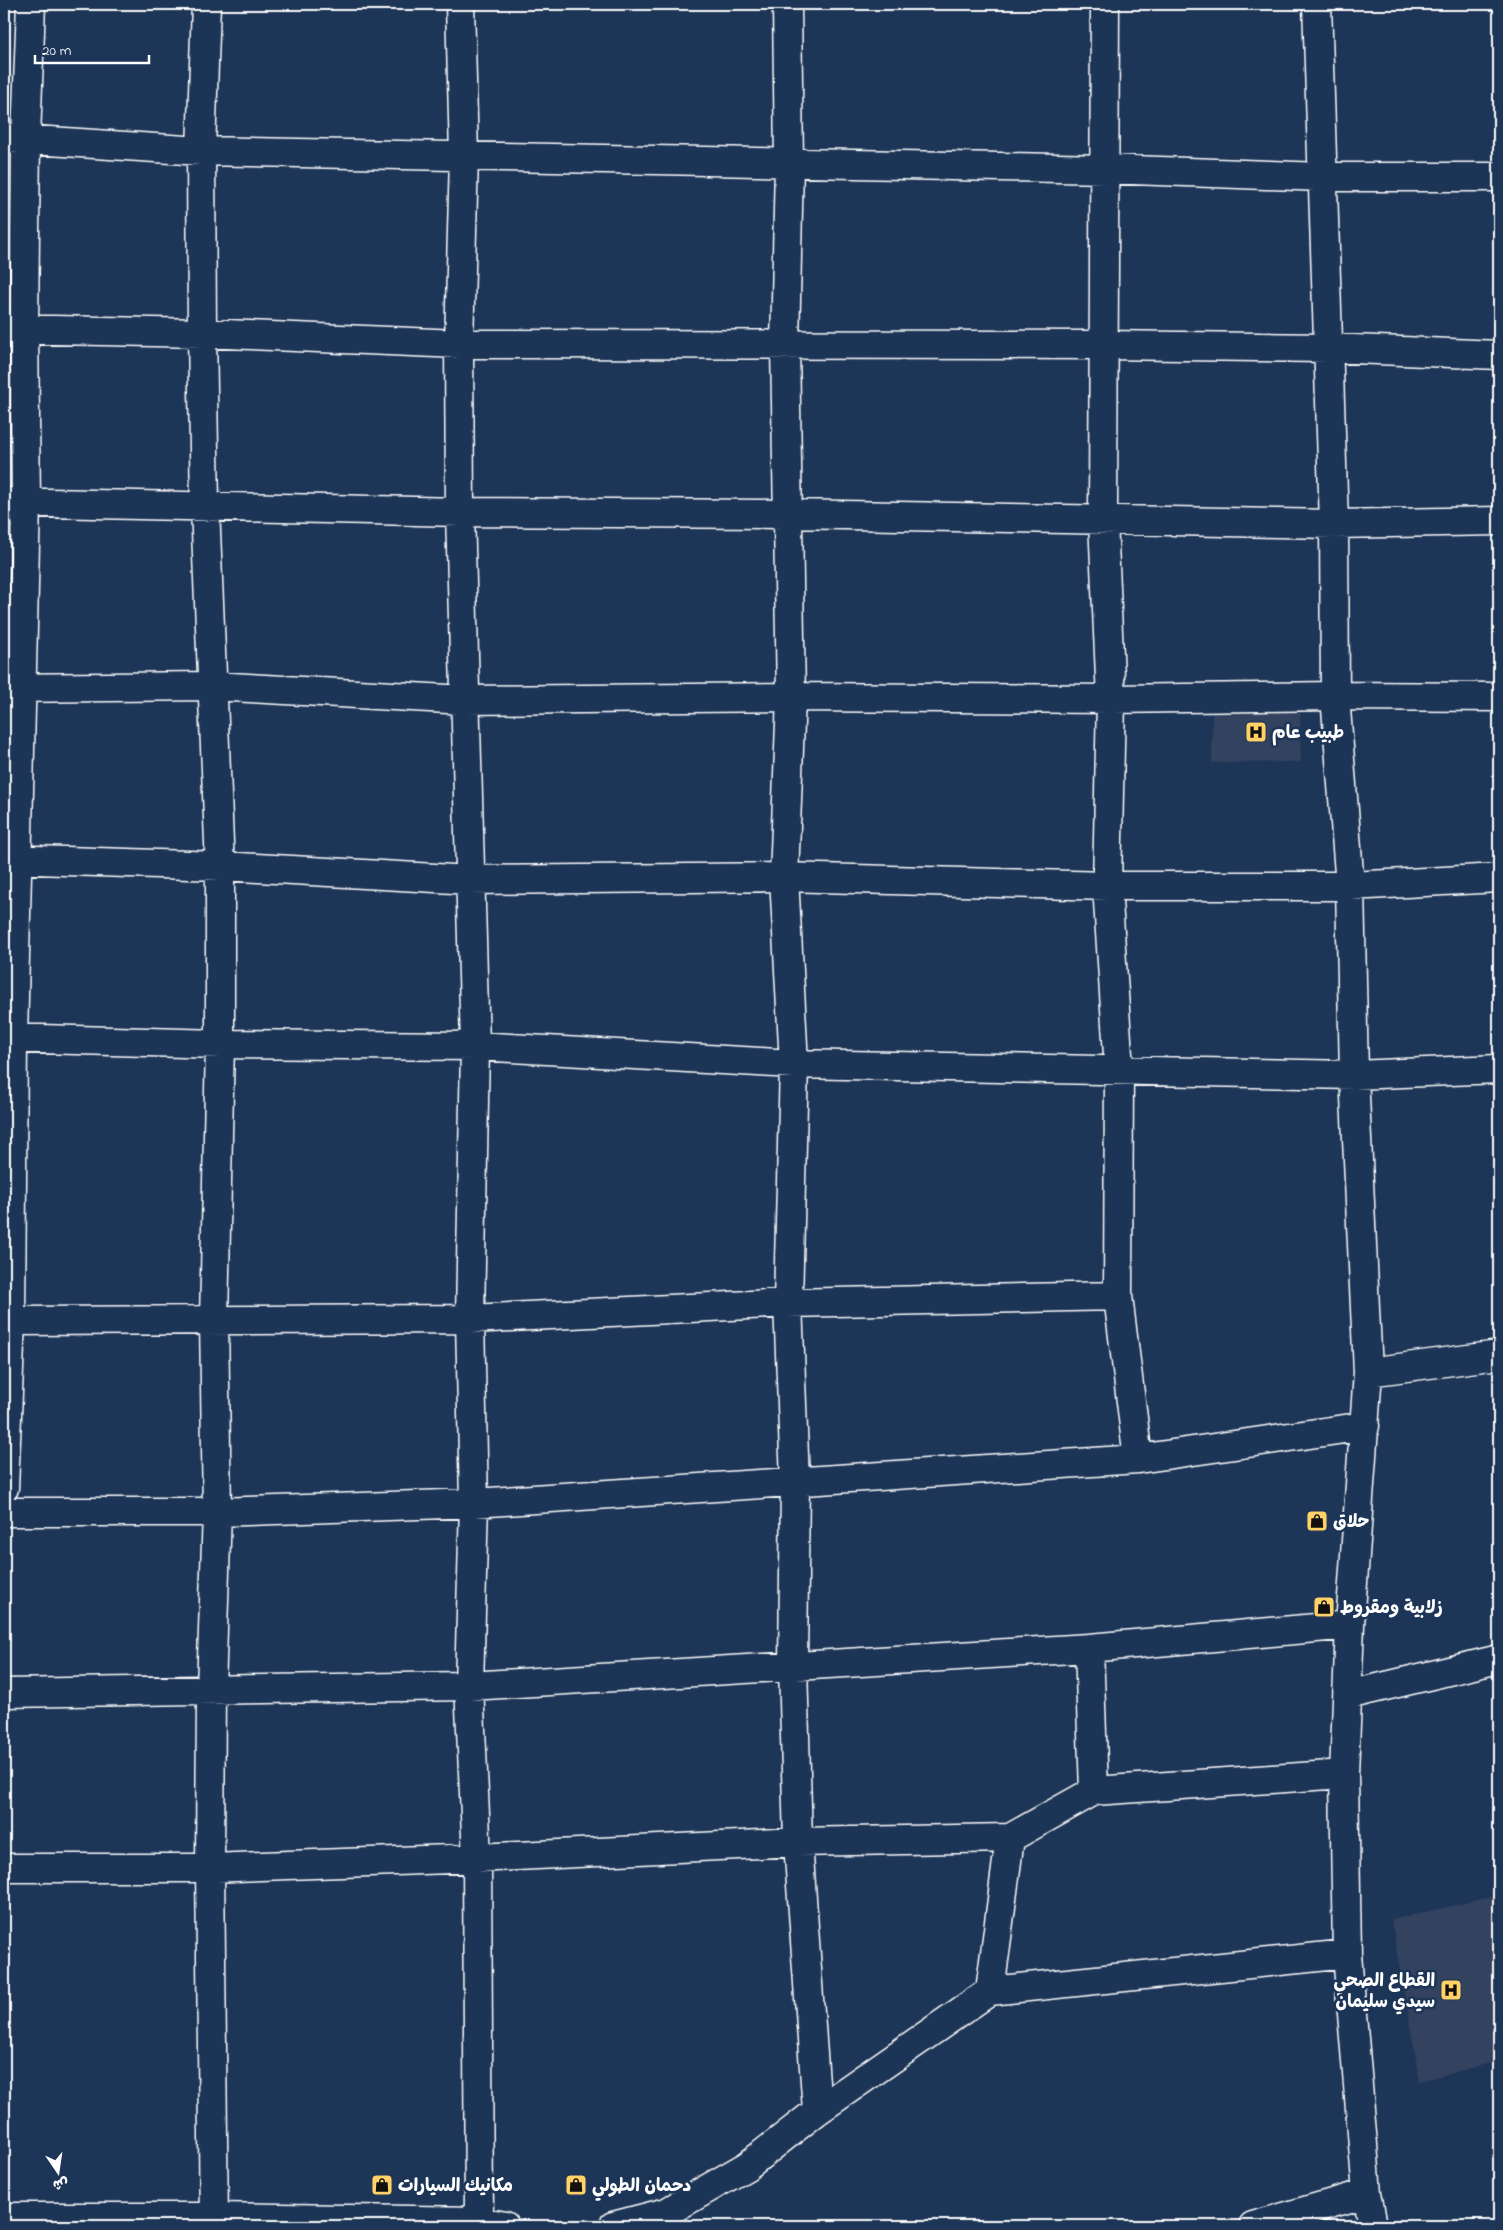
<svg xmlns="http://www.w3.org/2000/svg" width="1503" height="2230" font-family="'Indie Flower','Playpen Sans Arabic',sans-serif">
  <style>
    .built { fill: #32425e }
    .lines { fill: none; stroke-linecap: round; stroke-linejoin: round }
    .minor-casing { stroke: #fff; stroke-width: 31 }
    .minor { stroke: #1d3557; stroke-width: 28 }
    .labels { text-anchor: middle; stroke-width: 5; stroke-linejoin: round; paint-order: stroke }
    .poi-label { font-size: 18px; font-weight: bold; fill: #fff; stroke: #1d3557; text-anchor: start }
  </style>
  <rect width="100%" height="100%" fill="#1d3557"/>
  <filter id="ink" filterUnits="userSpaceOnUse"><feTurbulence type="fractalNoise" baseFrequency=".02" numOctaves="2"/><feDisplacementMap in="SourceGraphic" scale="10" xChannelSelector="R" yChannelSelector="G"/><feConvolveMatrix kernelMatrix="1 2 1 2 8 2 1 2 1" color-interpolation-filters="sRGB"/></filter>
  <g filter="url(#ink)">
    <path class="built" d="M1300 701 1301 762 1212 763V702Z
      M1499 1895V2061L1420 2081 1391 1920Z"/>
    <g class="lines">
      <g class="minor-casing">
        <path id="minor" d="M206 4 201 151 202 333 205 507 220 866V1044L214 1320 217 1512 211 1689 210 1868 214 2226
          M460 4 464 156 459 344 460 512 475 1046 470 1319 474 1503 469 1686 477 1858 479 2221
          M787 4 789 164 785 345 791 697 784 877 794 1064 788 1303 795 1481 793 1666 798 1842 817 2111
          M1105 4 1103 521 1111 699 1107 886 1119 1070 1118 1296 1138 1459
          M1317 4 1334 524 1335 696 1350 886 1354 1075 1368 1372 1350 1625 1344 1774 1347 1954 1367 2193 1373 2226
          M4 138 201 151 1105 169 1322 177H1499
          M4 329 202 333 459 344 1103 345 1329 348 1499 355
          M4 502 460 512 788 514 1334 524 1499 521
          M4 688 213 686 466 700 791 697 1111 699 1335 696 1499 697
          M4 859 220 866 471 880 784 877 1107 886H1350L1499 878
          M4 1038 220 1044 475 1046 794 1064 1354 1075 1499 1069
          M11 1321 470 1319 788 1303 1118 1296
          M1368 1372 1499 1355
          M4 1488 11 1321 13 1038 26 503 24 329 26 138 31 4
          M4 1512H217L474 1503 1138 1459 1365 1426
          M1089 1648 1094 1791
          M4 1693 469 1686 1089 1648 1350 1625
          M1348 1695 1499 1659
          M4 1868H210L477 1858 798 1842 1010 1838 1094 1791 1344 1774
          M990 1991 1010 1838
          M4 2217H213L479 2221 505 2226
          M613 2226 667 2212 747 2166 817 2111 990 1991 1347 1954
          M1253 2226 1367 2193"/>
      </g>
      <use href="#minor" class="minor"/>
    </g>
  </g>
  <defs>
    <g id="hospital-square" transform="scale(1.125)"><rect x="-9" y="-9" width="18" height="18" rx="4" fill="#ffd166" stroke="#1d3557"/><path d="M-5-5h3v3.5h4V-5h3V5h-3V1.5h-4V5h-3Z" fill="#111"/></g>
    <g id="shop-square" transform="scale(1.125)"><rect x="-9" y="-9" width="18" height="18" rx="4" fill="#ffd166" stroke="#1d3557"/><path d="M-5-2.5h2.3a2.7 3.5 0 0 1 5.4 0H5L5.5 6h-11ZM-1.5-2.5h3a1.5 2.3 0 0 0-3 0Z" fill="#111"/></g>
  </defs>
  <g fill-rule="evenodd">
    <use href="#hospital-square" x="1256" y="732"/>
    <use href="#shop-square" x="1317" y="1521"/>
    <use href="#shop-square" x="1324" y="1607"/>
    <use href="#hospital-square" x="1451" y="1990"/>
    <use href="#shop-square" x="382" y="2185"/>
    <use href="#shop-square" x="576" y="2185"/>
  </g>
  <g class="labels">
    <g class="poi-label">
      <text x="1272" y="738">طبيب عام</text>
      <text x="1333" y="1527">حلاق</text>
      <text x="1340" y="1613">زلابية ومقروط</text>
      <text x="1435" y="1986" text-anchor="end">القطاع الصحي<tspan x="1435" dy="21">سيدي سليمان</tspan></text>
      <text x="398" y="2191">مكانيك السيارات</text>
      <text x="592" y="2191">دحمان الطولي</text>
    </g>
  </g>
  <rect width="1503" height="2230" fill="none" stroke="#1d3557" stroke-width="20"/>
  <rect x="10" y="10" width="1483" height="2210" fill="none" stroke="#fff" stroke-width="2" filter="url(#ink)"/>
  <g transform="translate(58 2172) rotate(167)" stroke="#1d3557" stroke-width="4" paint-order="stroke">
  <path d="M0-4L9 19L0 12L-9 19Z" fill="#ffffff"/>
  <text y="-8" font-size="14" font-weight="bold" text-anchor="middle" fill="#ffffff">ش</text>
  </g>
  <path d="M35 55v8h114v-8" fill="none" stroke="#ffffff" stroke-width="2.5"/>
  <text x="42" y="55" font-size="15" fill="#ffffff" stroke="#1d3557" stroke-width="4" paint-order="stroke">20 m</text>
</svg>
